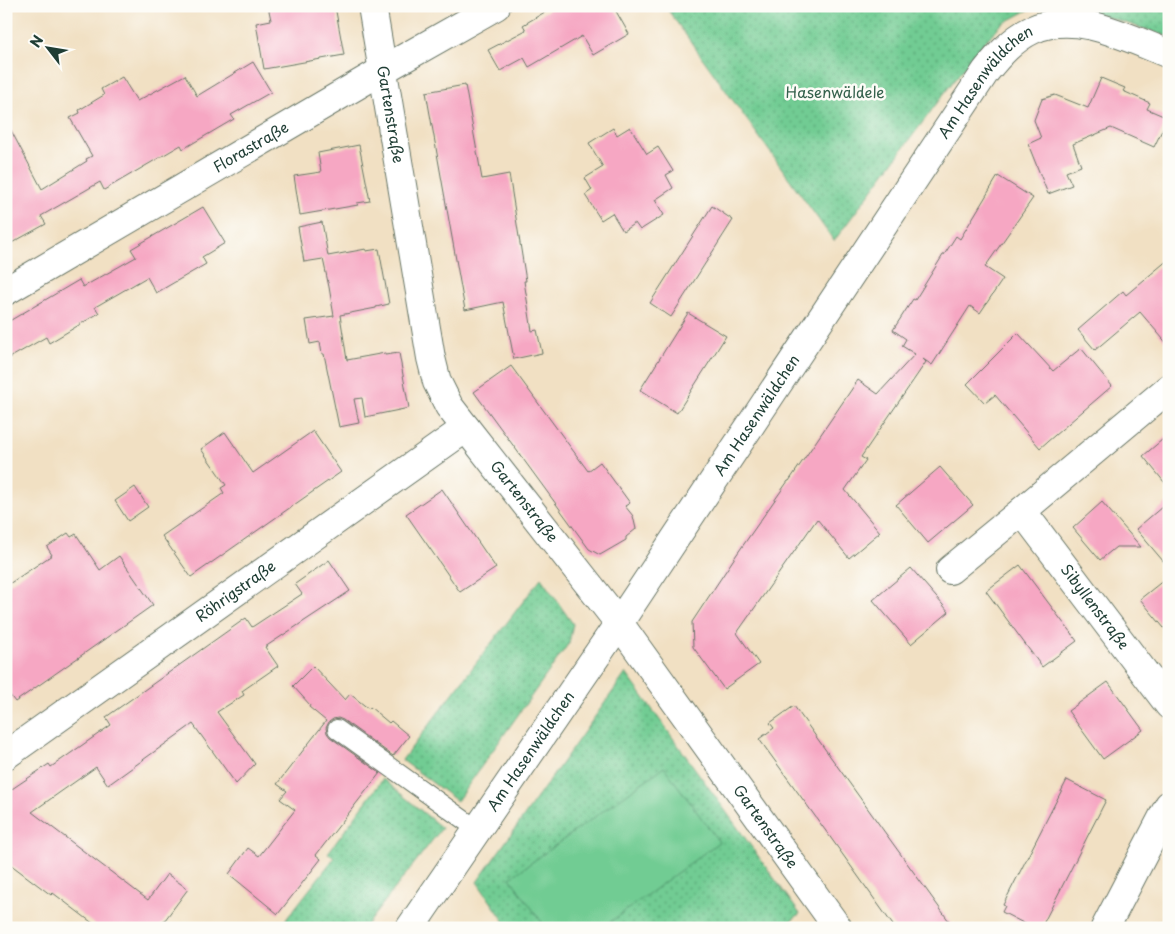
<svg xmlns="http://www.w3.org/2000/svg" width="1175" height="934" font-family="'Playpen Sans',sans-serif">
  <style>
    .grass { fill: url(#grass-dots); stroke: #488464 }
    .pitch { fill: #71cc93; stroke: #488464 }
    .building { fill: #f6a7c3 }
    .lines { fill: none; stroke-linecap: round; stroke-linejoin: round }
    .service-casing { stroke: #687666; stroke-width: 20 }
    .minor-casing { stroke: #687666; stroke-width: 30 }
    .tertiary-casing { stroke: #687666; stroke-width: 30 }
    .service { stroke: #fff; stroke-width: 18 }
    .minor { stroke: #fff; stroke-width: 28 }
    .tertiary { stroke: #fff; stroke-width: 28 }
    .labels { text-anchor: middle; stroke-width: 5; stroke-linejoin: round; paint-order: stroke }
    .street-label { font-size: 15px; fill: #1f3d34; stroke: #fdfcf7 }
    .park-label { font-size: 15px; fill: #34614c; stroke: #fdfcf7 }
  </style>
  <defs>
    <pattern id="grass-dots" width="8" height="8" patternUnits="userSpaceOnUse" patternTransform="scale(1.25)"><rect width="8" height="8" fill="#71cc93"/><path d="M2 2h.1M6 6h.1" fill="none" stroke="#5ca779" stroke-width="1.8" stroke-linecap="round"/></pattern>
  </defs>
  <rect width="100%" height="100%" fill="#fdfcf7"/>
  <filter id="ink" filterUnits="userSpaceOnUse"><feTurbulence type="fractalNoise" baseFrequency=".02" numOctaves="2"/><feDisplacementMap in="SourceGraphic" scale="10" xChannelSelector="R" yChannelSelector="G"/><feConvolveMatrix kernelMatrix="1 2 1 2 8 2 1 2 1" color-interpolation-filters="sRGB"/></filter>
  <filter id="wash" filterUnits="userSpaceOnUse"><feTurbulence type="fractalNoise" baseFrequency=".0096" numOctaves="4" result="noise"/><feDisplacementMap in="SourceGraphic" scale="20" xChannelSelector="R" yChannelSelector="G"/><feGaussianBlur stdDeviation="1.12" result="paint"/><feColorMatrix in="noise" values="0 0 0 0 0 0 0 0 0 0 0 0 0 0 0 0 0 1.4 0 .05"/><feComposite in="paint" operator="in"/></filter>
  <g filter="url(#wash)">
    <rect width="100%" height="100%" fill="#f1e0c3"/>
    <path class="grass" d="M665 6H1039L1034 7 1002 24 980 47 952 83 834 241Z
      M1074 6H1169V37Z
      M541 578 573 624 569 643 457 801 402 760Z
      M626 673 800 914 780 928H509L477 882Z
      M383 779 442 828 364 928H292L284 922 334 858 328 853Z"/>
    <path class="pitch" d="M664 767 719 842 602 928H546L510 878Z"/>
    <g id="blocks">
      <path class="building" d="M268 6H335L344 55 264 69 256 23 271 20Z
        M555 6H613L629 34 593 55 582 36 529 67 524 58 500 71 488 50 526 30 523 25Z
        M253 62 271 92 231 115 234 119 183 149 181 145 104 190 100 182 41 216 46 224 6 246V121L42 189 87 161 86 159 92 156 70 118 80 113 79 110 104 95 101 89 122 77 137 101 185 75 197 96Z
        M1101 78 1125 88 1123 91 1150 103 1147 109 1168 118 1154 147 1111 128 1073 144 1081 166 1066 172 1072 185 1048 194 1028 144 1041 138 1034 120 1042 99 1055 95 1088 108Z
        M465 85 482 179 509 174 526 281H524L532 331 537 330 542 353 514 359 503 302 465 310 426 92Z
        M630 127 647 154 658 147 673 171 666 175 673 188 655 200 664 215 640 230 635 223 623 231 612 213 601 220 585 195 592 190 585 178 603 167 589 143 613 128 617 135Z
        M359 145 370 201 357 203 358 205 300 215 294 176 321 172 318 153Z
        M998 176 1033 198 985 267 1003 279 980 313 970 306 932 365 923 359 926 362 861 457 866 460 845 490 880 532 849 558 817 519 737 633 759 664 724 689 693 647 692 622 737 554 788 481H789L858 380 878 394 915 354 902 346 906 339 893 330 913 299 915 300 943 255H944L956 236 960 239Z
        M712 206 733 220 671 317 650 303Z
        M203 207 225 243 202 257 206 264 156 293 147 277 95 307 99 313 49 343 46 337 6 360V323L79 280 83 287 136 257 131 249Z
        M322 222 328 256 366 249V251L379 249 389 304 376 307V308L340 315 347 360 385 353V355L399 353 409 408 365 417 362 398 354 399 359 423 339 427 324 354H322L320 342 310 344 306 320 334 316 329 287 323 259 304 262 298 227Z
        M1169 259V346L1140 312 1095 350 1078 330 1123 291 1126 295Z
        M688 313 726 336 677 413 640 390Z
        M1018 333 1053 371 1081 348 1112 386 1040 448 995 395 985 403 967 384Z
        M511 366 588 471 600 462 630 503 625 506 633 516 636 529 626 537V540L600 555 589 549 474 392Z
        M313 431 341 472 191 577 162 536 224 493 221 488 226 485 201 449 225 432 253 473Z
        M1169 434V488L1143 456Z
        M940 467 973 505 928 543 896 505Z
        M135 487 148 507 128 521 115 501Z
        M442 489 496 568 460 592 406 514Z
        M1169 501V568L1136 529Z
        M1102 502 1141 547H1116L1100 560 1073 528Z
        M68 533 71 537 76 534 100 570 119 556 153 605 15 702 6 690V586L52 555 47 547Z
        M329 560 350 591 265 647 278 666 242 691 244 695 217 712 255 764 236 784 193 724 108 785 96 767 32 812 148 900 167 874 188 889 159 928H99L53 893 51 895 6 861V793L49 764 51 767 111 725 106 717 246 618 252 627 302 594 295 584Z
        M1020 565 1077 641 1042 667 986 591Z
        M911 568 949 612 911 644 873 600Z
        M1169 576V634L1140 599Z
        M313 666 345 700 350 694 369 709 370 707 389 723 391 721 409 736 393 756 343 720 338 718 333 719 329 722 326 728 327 733 330 737 380 773 316 855 321 859 278 914 229 874 248 848 259 856 295 810 280 799 287 791 277 784 326 721 309 707 310 705 293 686Z
        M1108 682 1143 730 1103 759 1068 711Z
        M794 706 886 834 954 928H895L828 834 759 739 774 728 770 723Z
        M1067 780 1106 800 1041 928H1033L1002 912 1005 906 1003 905Z"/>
    </g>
  </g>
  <g filter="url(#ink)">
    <use href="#blocks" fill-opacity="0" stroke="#687666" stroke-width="1"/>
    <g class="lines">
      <g class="service-casing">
        <path id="service" d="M337 729 478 830"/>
      </g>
      <g class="minor-casing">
        <g id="minor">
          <path id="s1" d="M372 6 431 358 437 382 449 406 466 428 619 623 838 928"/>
          <path id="s2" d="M6 291 383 70 496 6"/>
          <path id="s3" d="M1169 388 1022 511 1169 705"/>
          <path d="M950 570 1022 511"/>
          <path id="s4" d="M6 755 466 428"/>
          <path id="s5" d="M410 928 619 623 986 71C999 55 1013 39 1032 30 1075 9 1128 38 1169 54"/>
        </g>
      </g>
      <g class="tertiary-casing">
        <path id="tertiary" d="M1105 928 1169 805"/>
      </g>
      <use href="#service" class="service"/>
      <use href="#minor" class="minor"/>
      <use href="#tertiary" class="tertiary"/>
    </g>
  </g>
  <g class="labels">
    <g class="street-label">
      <text dy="5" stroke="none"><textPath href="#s5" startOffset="1024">Am Hasenwäldchen</textPath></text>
      <text dy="5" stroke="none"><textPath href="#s1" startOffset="110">Gartenstraße</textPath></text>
      <text dy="5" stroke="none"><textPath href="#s2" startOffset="284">Florastraße</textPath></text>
      <text dy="5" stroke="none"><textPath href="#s5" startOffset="619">Am Hasenwäldchen</textPath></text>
      <text dy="5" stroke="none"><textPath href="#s1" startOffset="530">Gartenstraße</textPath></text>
      <text dy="5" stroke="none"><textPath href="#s4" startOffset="282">Röhrigstraße</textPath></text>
      <text dy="5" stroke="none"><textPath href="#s3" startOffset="312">Sibyllenstraße</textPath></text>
      <text dy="5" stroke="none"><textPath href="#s5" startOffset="214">Am Hasenwäldchen</textPath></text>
      <text dy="5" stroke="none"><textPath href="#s1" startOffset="935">Gartenstraße</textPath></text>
    </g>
    <g class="park-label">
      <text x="835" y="98">Hasenwäldele</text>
    </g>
  </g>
  <rect width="1175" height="934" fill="none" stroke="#fdfcf7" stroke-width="25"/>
  <g transform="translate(48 48) rotate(301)" stroke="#fdfcf7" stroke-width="4" paint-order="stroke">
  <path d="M0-4L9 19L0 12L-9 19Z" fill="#1f3d34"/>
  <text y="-8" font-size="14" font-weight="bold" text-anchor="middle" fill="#1f3d34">N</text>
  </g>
</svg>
